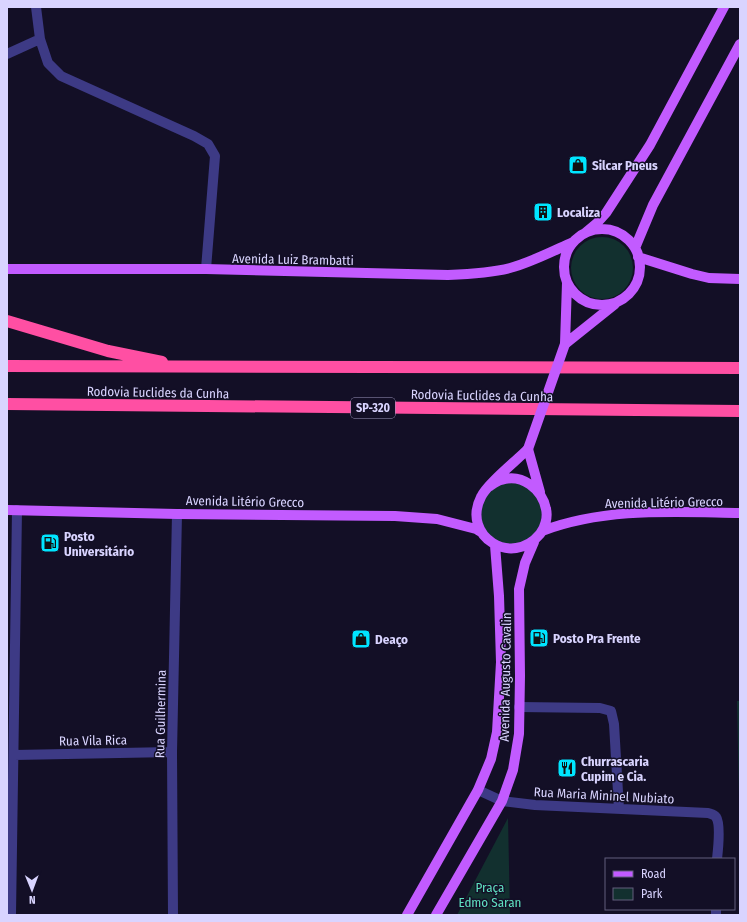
<svg xmlns="http://www.w3.org/2000/svg" width="747" height="922" font-family="'Fira Sans Condensed',sans-serif">
  <style>
    .green { fill: #12302f }
    .lines { fill: none; stroke-linecap: round; stroke-linejoin: round }
    .minor { stroke: #3d3a85; stroke-width: 10 }
    .major { stroke: #c25bff; stroke-width: 10 }
    .highway { stroke: #ff4fa3; stroke-width: 12 }
    .major-bridge { stroke: #c25bff; stroke-width: 10 }
    .labels { text-anchor: middle; stroke-width: 3; stroke-linejoin: round; paint-order: stroke }
    .shield { fill: #130f26; stroke: #9e99be; stroke-width: 1 }
    .shield-label { font-size: 12px; font-weight: bold; fill: #d9d4ff }
    .poi-label { font-size: 13px; font-weight: bold; fill: #d9d4ff; stroke: #130f26; text-anchor: start }
    .street-label { font-size: 13px; fill: #d9d4ff; stroke: #130f26 }
    .park-label { font-size: 13px; fill: #5fe0c0; stroke: #130f26 }
  </style>
  <rect width="100%" height="100%" fill="#130f26"/>
  <path class="green" d="M571 268a31 31 0 1 1 62 0a31 31 0 1 1-62 0Z
    M516 482 528 486 543 506 540 530 520 545 496 542C491 537 483 529 480 522 475 506 488 487 503 483 507 482 512 482 516 482Z
    M737 701H740V844Z
    M508 818 510 915H457Z"/>
  <g class="lines">
    <path class="minor" d="M36 7 40 39 48 63 61 76 194 136 208 144 215 156 206 269
      M7 54 40 39
      M519 707 600 708 611 711 614 724 619 809
      M14 755 172 752
      M478 790 502 801 535 805 708 813C711 814 714 814 716 817 721 824 718 850 717 859
      M11 915 17 510
      M173 915 172 752 177 514
      M716 915V909"/>
    <path class="major" d="M564 267a38 38 0 1 1 76 0a38 38 0 1 1-76 0Z
      M585 233 597 223 606 213 650 145 724 7
      M635 248 653 205 740 44
      M638 257 692 274 709 278 740 279
      M7 269H206L448 275C469 274 490 273 510 268 532 262 553 251 573 242
      M565 344 615 304
      M565 344 567 283
      M490 486C493 484 497 481 501 480 522 473 542 489 546 509 548 517 545 528 540 534 512 568 461 536 481 497 487 484 517 460 528 449L540 492
      M7 510 177 514 395 516 437 519 476 529 481 532
      M542 531C606 507 673 512 740 513
      M407 915 478 790 491 759 497 732 501 662 499 596 495 545
      M436 915 502 801 513 770 519 734 520 676 519 589 525 563 534 542"/>
    <path class="highway" d="M7 321 108 351 162 362
      M7 366C251 368 496 366 740 368
      M7 404 740 411"/>
    <path class="major-bridge" d="M528 449 565 344"/>
  </g>
  <defs>
    <g id="shop-square" transform="scale(1)"><rect x="-9" y="-9" width="18" height="18" rx="4" fill="#00e5ff" stroke="#130f26"/><path d="M-5-2.5h2.3a2.7 3.5 0 0 1 5.4 0H5L5.5 6h-11ZM-1.5-2.5h3a1.5 2.3 0 0 0-3 0Z" fill="#111"/></g>
    <g id="building-square" transform="scale(1)"><rect x="-9" y="-9" width="18" height="18" rx="4" fill="#00e5ff" stroke="#130f26"/><path d="M-4-6H4V6H1V3H-1V6H-4ZM-2.5-4.3h1.7v1.8h-1.7ZM.8-4.3h1.7v1.8H.8ZM-2.5-1h1.7V.8h-1.7ZM.8-1h1.7V.8H.8Z" fill="#111"/></g>
    <g id="fuel-square" transform="scale(1)"><rect x="-9" y="-9" width="18" height="18" rx="4" fill="#00e5ff" stroke="#130f26"/><path d="M-5.5-6h7V0h2V4h1.3V-2.5L3-4.5l.8-.8L6-3V5H2.5V1h-1V6h-7ZM-4.2-4.7v3.2H.2V-4.7Z" fill="#111"/></g>
    <g id="restaurant-square" transform="scale(1)"><rect x="-9" y="-9" width="18" height="18" rx="4" fill="#00e5ff" stroke="#130f26"/><path d="M-5-6h1v4h1v-4h1v4h1v-4h1v5L-1.5 .5V6h-2V.5L-5-1ZM5-6V6H3V1.5H1.5Q1.5-4 5-6Z" fill="#111"/></g>
  </defs>
  <g fill-rule="evenodd">
    <use href="#shop-square" x="578" y="165"/>
    <use href="#building-square" x="543" y="212"/>
    <use href="#fuel-square" x="50" y="543"/>
    <use href="#fuel-square" x="539" y="638"/>
    <use href="#shop-square" x="361" y="639"/>
    <use href="#restaurant-square" x="567" y="768"/>
  </g>
  <g class="labels">
    <rect class="shield" x="351" y="398" width="44" height="20" rx="3"/>
    <g class="shield-label">
      <text x="373" y="412">SP-320</text>
    </g>
    <g class="poi-label">
      <text x="592" y="170">Silcar Pneus</text>
      <text x="557" y="217">Localiza</text>
      <text x="64" y="541">Posto<tspan x="64" dy="15">Universitário</tspan></text>
      <text x="553" y="643">Posto Pra Frente</text>
      <text x="375" y="644">Deaço</text>
      <text x="581" y="766">Churrascaria<tspan x="581" dy="15">Cupim e Cia.</tspan></text>
    </g>
    <g class="street-label">
      <text transform="translate(293 259) rotate(1)" y="5">Avenida Luiz Brambatti</text>
      <text transform="translate(158 392) rotate(1)" y="5">Rodovia Euclides da Cunha</text>
      <text transform="translate(482 395) rotate(1)" y="5">Rodovia Euclides da Cunha</text>
      <text transform="translate(245 501) rotate(1)" y="5">Avenida Litério Grecco</text>
      <text transform="translate(664 502) rotate(-1)" y="5">Avenida Litério Grecco</text>
      <text transform="translate(505 677) rotate(-89)" y="5">Avenida Augusto Cavalin</text>
      <text transform="translate(160 714) rotate(-89)" y="5">Rua Guilhermina</text>
      <text transform="translate(93 740) rotate(-1)" y="5">Rua Vila Rica</text>
      <text transform="translate(604 795) rotate(3)" y="5">Rua Maria Mininel Nubiato</text>
    </g>
    <g class="park-label">
      <text x="490" y="892">Praça<tspan x="490" dy="15">Edmo Saran</tspan></text>
    </g>
  </g>
  <rect width="747" height="922" fill="none" stroke="#d9d4ff" stroke-width="16"/>
  <rect x="605" y="858" width="130" height="52" fill="#130f26" stroke="#625e7d"/>
  <rect x="613" y="871" width="20" height="6" fill="#c25bff" stroke="#625e7d"/>
  <text x="641" y="878" font-size="12" fill="#d9d4ff">Road</text>
  <rect x="613" y="888" width="20" height="12" fill="#12302f" stroke="#625e7d"/>
  <text x="641" y="898" font-size="12" fill="#d9d4ff">Park</text>
  <g transform="translate(32 890) rotate(179)" stroke="#130f26" stroke-width="3" paint-order="stroke">
  <path d="M0-3L7 15L0 10L-7 15Z" fill="#d9d4ff"/>
  <text y="-6" font-size="11" font-weight="bold" text-anchor="middle" fill="#d9d4ff">N</text>
  </g>
</svg>
